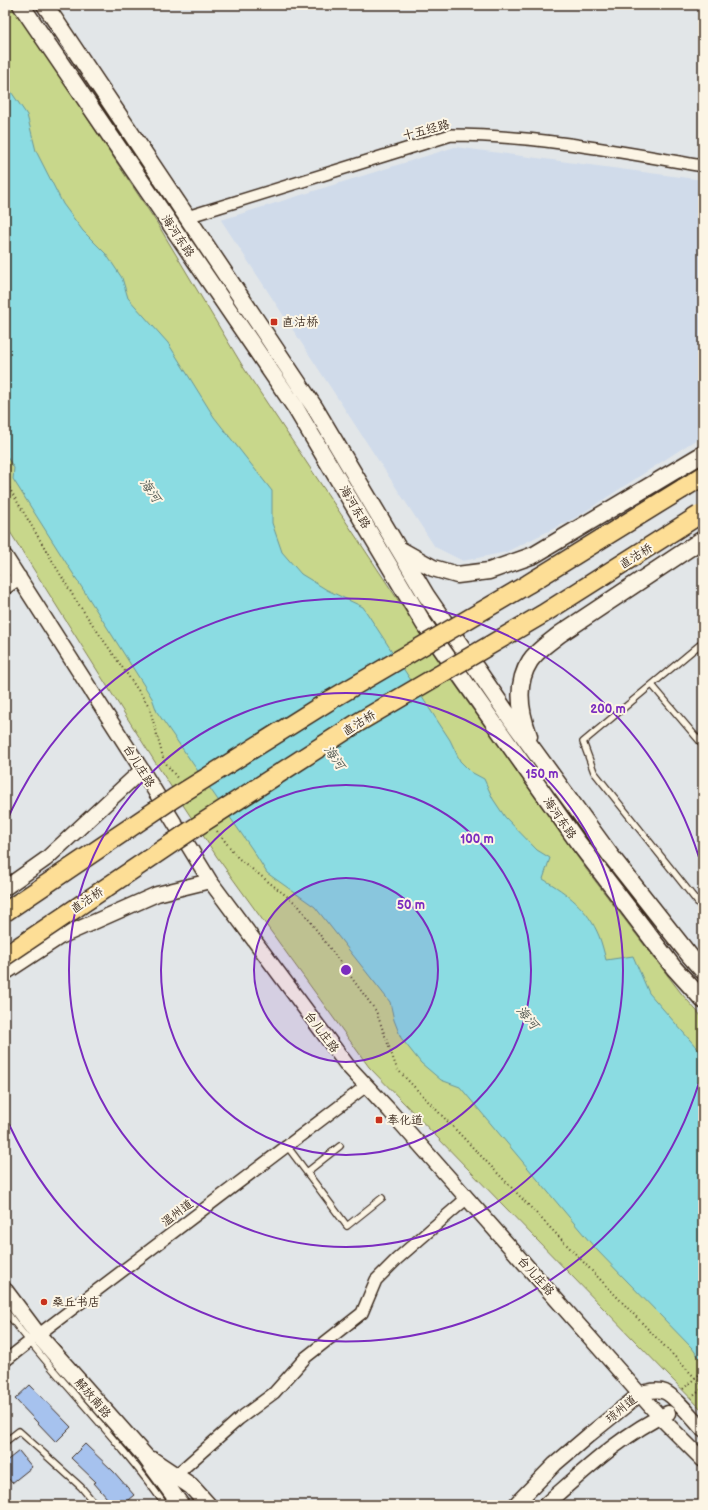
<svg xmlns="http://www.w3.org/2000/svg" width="708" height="1510" font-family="'Balsamiq Sans','LXGW WenKai TC',sans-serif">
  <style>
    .built { fill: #d0dbea }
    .green { fill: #c8d78b; stroke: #828054 }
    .water { fill: #8bdce2; stroke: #6b9594 }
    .building { fill: #a6c2ee; stroke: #3b2a1e }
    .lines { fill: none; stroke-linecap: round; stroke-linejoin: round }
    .service-casing { stroke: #3b2a1e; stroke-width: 8 }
    .minor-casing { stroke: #3b2a1e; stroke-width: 14 }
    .tertiary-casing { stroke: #3b2a1e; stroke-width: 17 }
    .secondary-casing { stroke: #3b2a1e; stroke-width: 19 }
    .primary-casing { stroke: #3b2a1e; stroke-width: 21 }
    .path { stroke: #3b2a1e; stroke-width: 2; stroke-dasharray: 1 3; stroke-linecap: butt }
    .service { stroke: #fcf5e5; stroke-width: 5.5 }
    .minor { stroke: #fcf5e5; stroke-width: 11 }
    .tertiary { stroke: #fcf5e5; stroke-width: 14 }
    .secondary { stroke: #fcf5e5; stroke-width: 16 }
    .primary { stroke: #fdde96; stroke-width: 18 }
    .primary-bridge-casing { stroke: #3b2a1e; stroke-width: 21; stroke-linecap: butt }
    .primary-bridge { stroke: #fdde96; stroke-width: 18 }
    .ring { fill: none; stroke: #7b2cbf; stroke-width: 2 }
    .poi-dot { fill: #c8321e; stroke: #fcf5e5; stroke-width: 1.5 }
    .labels { text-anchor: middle; stroke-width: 4; stroke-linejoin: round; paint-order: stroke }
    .street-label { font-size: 12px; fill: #3b2a1e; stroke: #fcf5e5 }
    .poi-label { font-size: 12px; fill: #3b2a1e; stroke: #fcf5e5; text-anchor: start }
    .water-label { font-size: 13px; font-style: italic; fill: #4f564f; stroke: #fcf5e5 }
    .centre { fill: #7b2cbf; stroke: #fcf5e5; stroke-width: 2 }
    .ring-label { font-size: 12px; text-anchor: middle; font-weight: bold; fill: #7b2cbf; stroke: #fcf5e5; stroke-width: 4; stroke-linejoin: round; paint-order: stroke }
  </style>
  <rect width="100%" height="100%" fill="#e2e6e8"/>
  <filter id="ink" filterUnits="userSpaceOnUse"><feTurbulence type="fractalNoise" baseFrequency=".025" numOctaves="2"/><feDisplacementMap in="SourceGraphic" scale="8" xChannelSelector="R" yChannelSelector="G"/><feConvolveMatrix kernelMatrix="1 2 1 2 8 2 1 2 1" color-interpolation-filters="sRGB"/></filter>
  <g filter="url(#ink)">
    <path class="built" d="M455 147 703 180V435L575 518 506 552 463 561 435 547 221 220Z"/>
    <path class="green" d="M5 5H12L157 223 245 370 442 666 586 869 681 993 703 1018V1411L369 1067 217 857 155 762 5 524Z"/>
    <path class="water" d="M5 83 27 115 36 151 63 204 83 231 106 254 122 278 128 298 168 343 214 417 272 491V523L282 552 301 574 327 590 363 607 450 740 460 761 471 772 484 779 493 799 505 817 537 850 550 858 543 879C567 893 588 909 599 936 602 944 604 952 606 960L633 956 649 993 703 1055V1363L692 1348 595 1248 460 1087 441 1080 421 1063 401 1038 394 1020 390 1002 315 907 267 873 252 849 157 712 152 698 13 479 14 468 5 454Z"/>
    <path class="building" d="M30 1385 71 1427 56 1442 15 1399Z
      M85 1444 114 1472 134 1495 122 1505H113L94 1483 96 1482 71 1458Z
      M19 1451 32 1467 12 1483 5 1474V1462Z"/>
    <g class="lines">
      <g class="service-casing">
        <path id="service" d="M703 642 583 742 594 772 703 909
          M652 685 703 745
          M287 1146 347 1226 382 1198
          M307 1172 340 1146
          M5 1310C55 1378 117 1436 165 1505
          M5 1442 19 1431 81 1487 96 1505"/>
      </g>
      <g class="minor-casing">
        <path id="minor" d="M187 217 451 135C534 135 621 152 703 166
          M5 1361 38 1335 366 1086
          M176 1475 239 1419 274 1393 306 1357 362 1313 376 1280 397 1259 467 1198"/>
      </g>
      <g class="tertiary-casing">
        <path id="tertiary" d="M5 556 142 770 210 881 347 1065 390 1111 660 1417 703 1460
          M5 587 19 577
          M5 888 46 859 142 770
          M5 973 60 937 157 894 210 881
          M515 1505 555 1464 589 1435 640 1394C647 1391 658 1389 665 1392 677 1398 694 1420 703 1430
          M545 1505C583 1472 622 1434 668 1413"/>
      </g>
      <g class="secondary-casing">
        <path id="secondary" d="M21 5 295 407 424 624 577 841 674 968 703 1000
          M45 5 315 408 426 595 511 719 611 856 690 956 703 971
          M399 549 433 568 457 575 489 571 534 555 703 454
          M529 736C520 712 515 684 530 661 537 650 550 642 560 634L703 539
          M5 1291 38 1335 145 1456 181 1505
          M152 1460 191 1486 208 1505"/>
      </g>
      <g class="primary-casing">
        <path id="primary" d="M682 489 703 476"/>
      </g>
      <path class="path" d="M5 481 75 599 149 706 164 761 178 779
        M217 831 238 858 298 905 376 1011 397 1069 703 1386
        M683 1389 703 1371
        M691 1398 703 1388"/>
      <use href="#service" class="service"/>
      <use href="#minor" class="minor"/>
      <use href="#tertiary" class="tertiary"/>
      <use href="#secondary" class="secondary"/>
      <use href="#primary" class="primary"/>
      <g class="primary-bridge-casing">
        <path id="primary-bridge" d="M5 912 174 798 332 699 528 584 682 489
          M5 956 193 829 359 722 543 614 699 515"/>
      </g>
      <use href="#primary-bridge" class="primary-bridge"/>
    </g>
  </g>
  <circle cx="346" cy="970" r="92" fill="#7b2cbf" fill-opacity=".12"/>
  <g class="ring">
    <circle cx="346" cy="970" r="92"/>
    <circle cx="346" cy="970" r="185"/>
    <circle cx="346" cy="970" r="277"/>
    <path d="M703 1069A370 370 0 0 1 5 1115M5 825A370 370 0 0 1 703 871"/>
  </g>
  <g class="poi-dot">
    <rect x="270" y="318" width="8" height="8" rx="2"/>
    <rect x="375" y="1116" width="8" height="8" rx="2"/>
    <circle cx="44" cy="1302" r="4"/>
  </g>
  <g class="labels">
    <g class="street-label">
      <text transform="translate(426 130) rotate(-15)" y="4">十五经路</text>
      <text transform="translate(178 236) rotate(56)" y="4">海河东路</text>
      <text transform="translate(355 507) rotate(59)" y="4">海河东路</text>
      <text transform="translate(636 556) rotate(-32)" y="4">直沽桥</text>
      <text transform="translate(359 723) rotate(-32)" y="4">直沽桥</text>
      <text transform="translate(139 766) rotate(58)" y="4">台儿庄路</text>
      <text transform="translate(560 818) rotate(55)" y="4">海河东路</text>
      <text transform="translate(87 900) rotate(-34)" y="4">直沽桥</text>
      <text transform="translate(322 1032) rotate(53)" y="4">台儿庄路</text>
      <text transform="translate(177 1213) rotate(-37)" y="4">温州道</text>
      <text transform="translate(536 1276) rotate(48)" y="4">台儿庄路</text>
      <text transform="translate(93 1398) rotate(49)" y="4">解放南路</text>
      <text transform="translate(621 1409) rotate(-39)" y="4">琼州道</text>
    </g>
    <g class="poi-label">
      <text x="282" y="326">直沽桥</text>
      <text x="387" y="1124">奉化道</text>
      <text x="52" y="1306">桑丘书店</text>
    </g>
    <g class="water-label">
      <text transform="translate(151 490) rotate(55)" y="5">海河</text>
      <text transform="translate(335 757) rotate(55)" y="5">海河</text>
      <text transform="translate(528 1017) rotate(49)" y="5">海河</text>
    </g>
  </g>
  <circle cx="346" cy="970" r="6" class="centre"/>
  <g class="ring-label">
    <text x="608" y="713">200 m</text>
    <text x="542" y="778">150 m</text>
    <text x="477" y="843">100 m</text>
    <text x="411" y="909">50 m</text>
  </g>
  <rect width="708" height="1510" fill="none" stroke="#fcf5e5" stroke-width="20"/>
  <rect x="10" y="10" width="688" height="1490" fill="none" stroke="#3b2a1e" stroke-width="1.5" filter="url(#ink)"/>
</svg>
